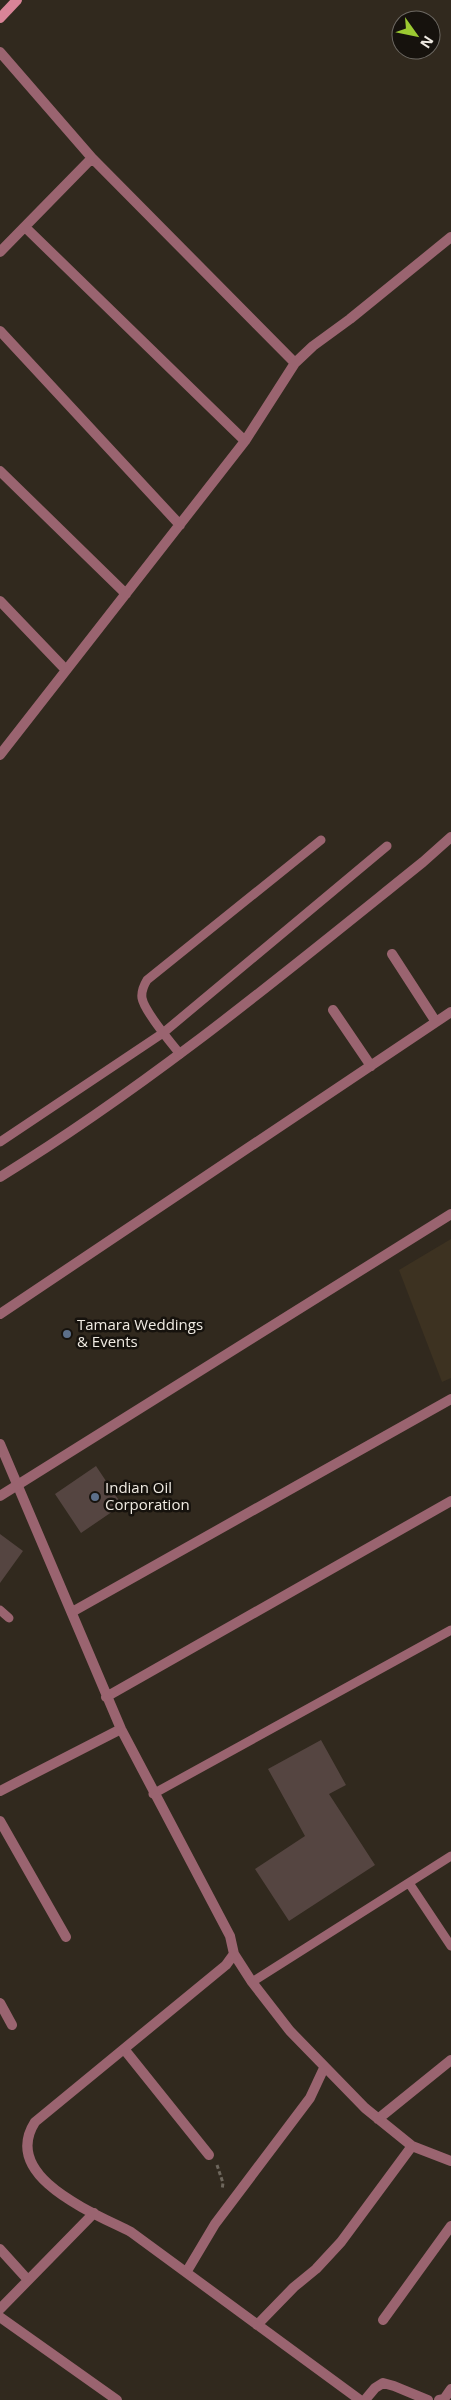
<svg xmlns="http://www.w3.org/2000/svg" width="451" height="2400" font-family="'Open Sans',sans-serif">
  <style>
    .built { fill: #3d3221 }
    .building { fill: #554541 }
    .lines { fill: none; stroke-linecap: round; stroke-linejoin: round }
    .path { stroke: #6d665c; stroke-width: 3; stroke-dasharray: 4 2.5; stroke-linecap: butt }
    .service { stroke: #9a6470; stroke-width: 9 }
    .minor { stroke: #9a6470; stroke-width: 10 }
    .tertiary { stroke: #9a6470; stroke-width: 10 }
    .secondary { stroke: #d98497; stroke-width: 10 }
    .service-dot { fill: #5c6f8a; stroke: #16120d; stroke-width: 2 }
    .labels { text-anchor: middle; stroke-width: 5; stroke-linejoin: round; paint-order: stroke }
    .poi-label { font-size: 15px; fill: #f0ebe3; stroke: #16120d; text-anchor: start }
  </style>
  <rect width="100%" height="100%" fill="#31291e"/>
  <path class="built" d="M451 1239V1378L442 1382 399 1270Z"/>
  <path class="building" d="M96 1466 122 1505 81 1533 55 1494Z
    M0 1534 23 1551 0 1583Z
    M321 1740 346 1785 329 1794 375 1865 289 1921 255 1869 305 1836 268 1769Z"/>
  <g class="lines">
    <path class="path" d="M217 2165 223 2183 222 2190"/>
    <path class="service" d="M180 1054C171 1043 144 1011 142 998 141 991 144 985 147 980L321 840
      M0 1142 163 1033 387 846
      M0 1610 9 1618
      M153 1794 451 1630
      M409 1883 451 1946
      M252 1982 451 1856"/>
    <path class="minor" d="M0 52 92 158 295 363
      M26 228 245 441
      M0 252 92 158
      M0 331 180 525
      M0 471 126 594
      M0 601 66 670
      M0 755 245 441 295 363 313 346 350 319 451 237
      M392 954 436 1022
      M333 1010 371 1066
      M0 1177C150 1085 286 972 423 862L451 837
      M0 1314 451 1012
      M0 1444 121 1729 230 1936 234 1954 226 1965 35 2122C0 2177 94 2213 131 2232L360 2400
      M72 1612 451 1399
      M106 1697 451 1501
      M0 1791 121 1729
      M0 1821 66 1937
      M234 1954 252 1982 290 2031 365 2108 412 2146 451 2161
      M0 2003 12 2025
      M124 2049 209 2155
      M378 2119 451 2060
      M0 2249 28 2280
      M187 2271 215 2224 310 2098 324 2068
      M0 2309 94 2213
      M0 2317 117 2400
      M383 2320 451 2226
      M257 2325 294 2287 316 2269 341 2242 412 2146
      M365 2400 375 2388 383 2383 394 2386 428 2400
      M439 2400 444 2399 451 2389"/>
    <path class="tertiary" d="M0 1496 451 1214"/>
    <path class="secondary" d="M0 18 17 0"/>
  </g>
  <g class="service-dot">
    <circle cx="67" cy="1334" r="5"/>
    <circle cx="95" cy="1497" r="5"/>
  </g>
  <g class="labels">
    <g class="poi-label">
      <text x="77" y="1330">Tamara Weddings<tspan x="77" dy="17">&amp; Events</tspan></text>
      <text x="105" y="1493">Indian Oil<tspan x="105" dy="17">Corporation</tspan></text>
    </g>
  </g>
  <g transform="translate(416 35) rotate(123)"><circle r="24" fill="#16120d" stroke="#6d6963"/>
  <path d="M0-4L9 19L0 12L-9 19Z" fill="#9cca32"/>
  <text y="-8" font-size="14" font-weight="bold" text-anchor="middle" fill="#f0ebe3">N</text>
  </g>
</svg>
